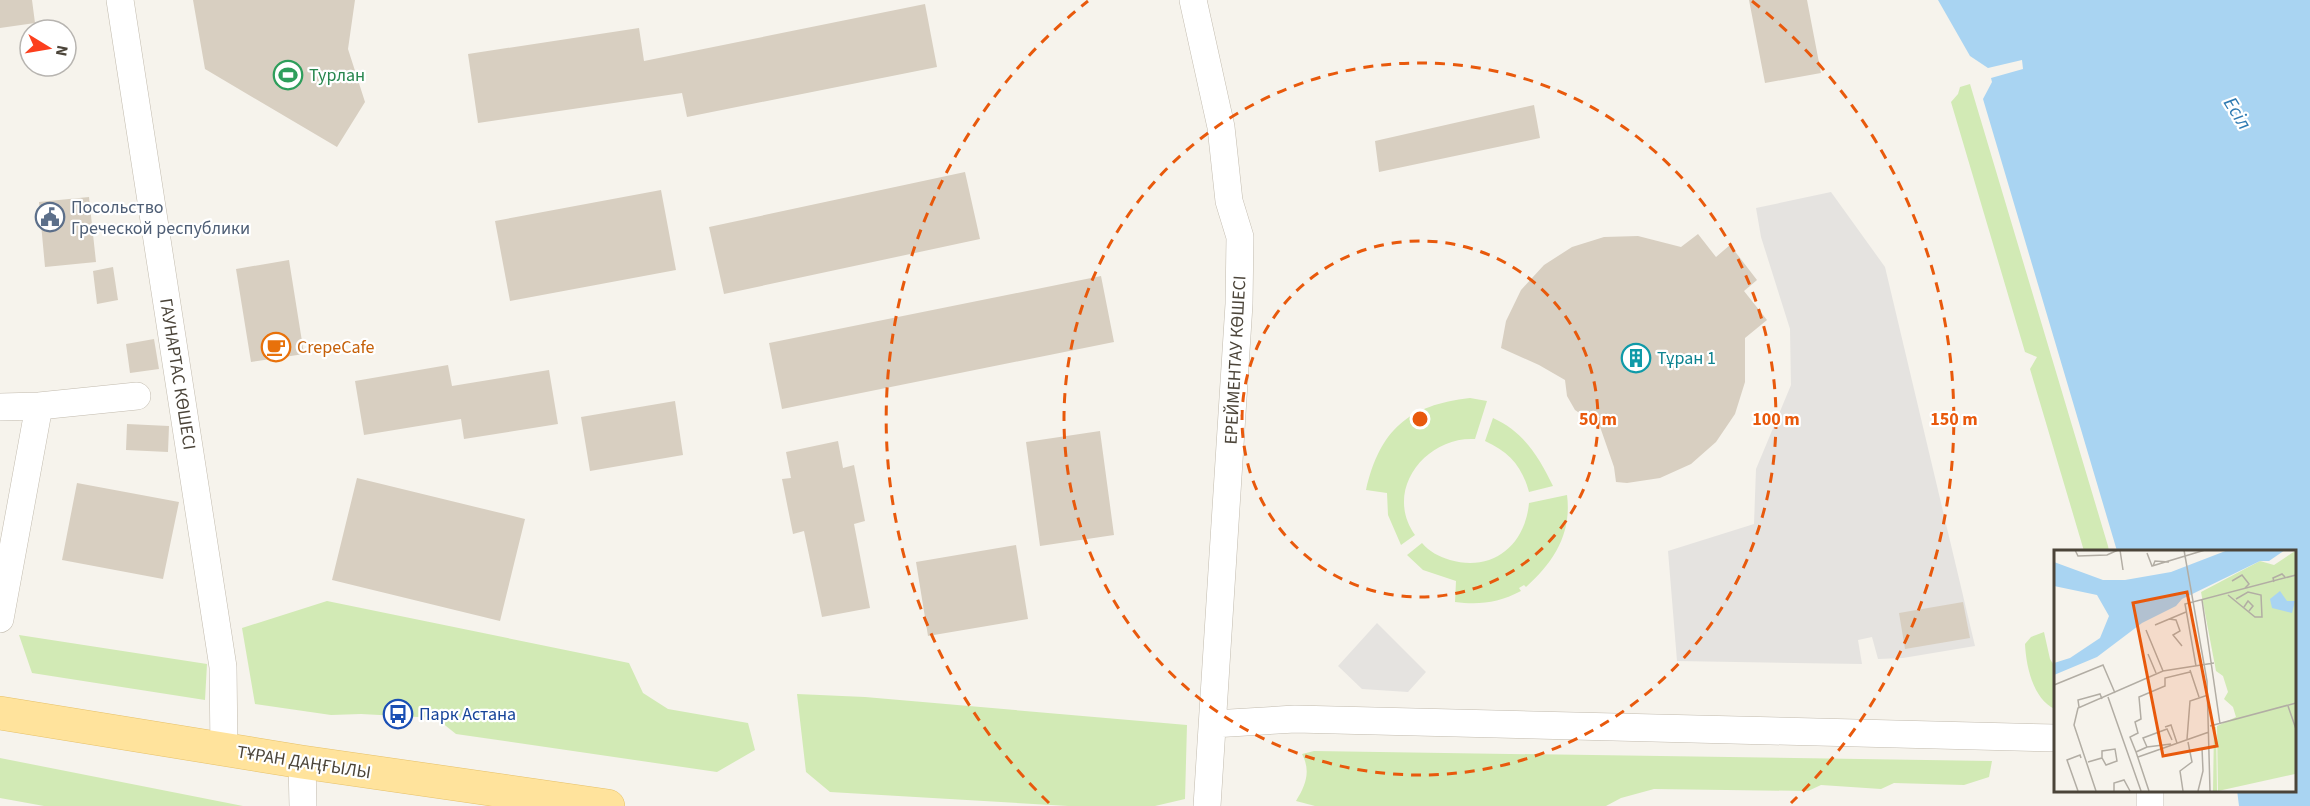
<svg xmlns="http://www.w3.org/2000/svg" width="2310" height="806" font-family="'Source Sans 3',sans-serif">
  <style>
    .green { fill: #d2eab5 }
    .parking { fill: #e5e3e0 }
    .water { fill: #a9d4f2 }
    .building { fill: #d8cfc1 }
    .lines { fill: none; stroke-linecap: round; stroke-linejoin: round }
    .minor-casing { stroke: #c2bbae; stroke-width: 28 }
    .primary-casing { stroke: #e6c16a; stroke-width: 34 }
    .minor { stroke: #fff; stroke-width: 27 }
    .primary { stroke: #ffe39c; stroke-width: 33 }
    .ring { fill: none; stroke: #e8590c; stroke-width: 3; stroke-dasharray: 10 8 }
    .labels { text-anchor: middle; stroke-width: 4.5; stroke-linejoin: round; paint-order: stroke }
    .leisure-label { font-size: 18px; fill: #27864d; stroke: #fff; text-anchor: start }
    .service-label { font-size: 18px; fill: #4e5e75; stroke: #fff; text-anchor: start }
    .food-label { font-size: 18px; fill: #c56008; stroke: #fff; text-anchor: start }
    .culture-label { font-size: 18px; fill: #0d838f; stroke: #fff; text-anchor: start }
    .street-label { font-size: 18px; fill: #4b4439; stroke: #fff }
    .transit-label { font-size: 18px; fill: #164399; stroke: #fff; text-anchor: start }
    .water-label { font-size: 20px; font-style: italic; fill: #2e7ab2; stroke: #fff }
    .inset-road { fill: none; stroke: #b2ada4; stroke-width: 1.5 }
    .view { fill: #e8590c; fill-opacity: 0.15; stroke: #e8590c; stroke-width: 3 }
    .inset-edge { fill: none; stroke: #4b4439; stroke-width: 3 }
    .centre { fill: #e8590c; stroke: #fff; stroke-width: 3 }
    .ring-label { font-size: 18px; text-anchor: middle; font-weight: bold; fill: #e8590c; stroke: #fff; stroke-width: 4.5; stroke-linejoin: round; paint-order: stroke }
  </style>
  <rect width="100%" height="100%" fill="#f6f3ec"/>
  <path class="green" d="M1970 84 2108 546 2109 551H2084L2030 369 2037 357 2025 352 1951 102 1958 94 1960 87Z
    M1470 398 1487 401 1475 439C1426 436 1383 490 1415 535L1401 545 1388 515 1387 493 1366 490C1380 430 1408 405 1470 398Z
    M1493 418C1524 432 1539 457 1553 486L1529 492C1522 466 1509 452 1485 441Z
    M1567 495C1572 533 1554 562 1526 587L1524 585 1519 588 1521 591C1498 603 1479 605 1455 602L1456 581 1423 570 1407 555 1422 543C1430 552 1438 556 1450 560 1492 572 1525 546 1529 503Z
    M327 601 629 663 643 693 668 709 748 723 755 750 717 772 456 734 436 718 361 714 331 715 255 704 242 628Z
    M2044 632 2050 659 2055 667V709C2033 699 2026 666 2025 644L2031 637Z
    M19 635 207 664 205 700 32 673Z
    M797 694 865 697 1187 725 1185 799 1155 806H1068L830 792 806 772Z
    M1314 751 1992 761 1989 777 1964 785 1894 783 1881 789 1821 785 1808 791 1654 789 1621 798 1606 806H1315L1296 801C1306 785 1311 771 1302 754Z
    M0 759V758L243 806H44L0 798Z"/>
  <path class="parking" d="M1831 192 1885 267 1975 646 1903 658 1878 659 1872 637 1858 640 1862 664 1677 661 1668 551 1754 524 1756 469 1791 385 1790 329 1761 237 1756 208Z
    M1377 623 1426 672 1408 692 1362 689 1338 666Z"/>
  <path class="water" d="M1938 0H2310V806H2239L2237 790H2294V551H2117L1983 99 1992 82 1991 78 2023 69 2022 60 1988 68 1970 56Z"/>
  <path class="building" d="M0 0H32L35 23 0 28Z
    M193 0H355L348 49 365 102 337 147 205 69Z
    M1749 0H1807L1821 73 1765 83Z
    M925 4 937 67 687 117 682 93 478 123 468 54 639 28 644 61Z
    M1534 105 1540 138 1379 172 1375 141Z
    M965 172 980 239 724 294 709 227Z
    M661 190 676 270 510 301 495 221Z
    M89 197 96 262 45 267 39 202Z
    M1698 234 1716 257 1730 245 1757 280 1744 291 1767 320 1745 338V382L1735 414 1716 442 1691 464 1660 478 1627 483 1616 482 1614 467 1598 421 1588 419 1575 410 1567 396 1565 380 1539 365 1501 348 1506 321 1521 290 1544 265 1572 247 1604 237 1638 236 1681 247Z
    M289 260 304 354 251 362 236 269Z
    M113 267 118 300 97 304 93 271Z
    M1101 276 1114 342 782 409 769 343Z
    M154 339 159 369 130 373 126 344Z
    M448 365 452 386 549 370 558 424 464 439 461 419 364 435 355 381Z
    M675 401 683 455 590 471 581 417Z
    M127 424 169 426 168 452 126 450Z
    M1100 431 1114 535 1040 546 1026 442Z
    M838 441 843 468 854 465 865 521 854 524 870 608 822 617 804 531 793 534 782 479 791 478 786 452Z
    M357 478 525 519 500 621 332 580Z
    M77 483 179 502 163 579 62 560Z
    M1016 545 1028 619 928 636 916 562Z
    M1963 602 1970 638 1905 649 1899 613Z"/>
  <g class="lines">
    <g class="minor-casing">
      <path id="minor" d="M120 0 223 667 224 750
        M1193 0 1221 127 1229 201 1240 237 1239 304 1207 806
        M0 407 39 406 137 396
        M0 619 39 406
        M1213 724 1295 719 2055 738
        M302 762 303 806
        M2150 790V806"/>
    </g>
    <g class="primary-casing">
      <path id="primary" d="M0 713 302 762 608 806"/>
    </g>
    <use href="#minor" class="minor"/>
    <use href="#primary" class="primary"/>
  </g>
  <g class="ring">
    <circle cx="1420" cy="419" r="178"/>
    <circle cx="1420" cy="419" r="356"/>
    <path d="M1049 803A534 534 0 0 1 1088 1M1752 1A534 534 0 0 1 1791 803"/>
  </g>
  <defs>
    <g id="stadium-ring" transform="scale(1.5)"><circle r="9.5" fill="#fff" stroke="#2e9e5b" stroke-width="1.5"/><path d="M0-5a6.5 5 0 1 0 0 10a6.5 5 0 1 0 0-10ZM-3.5-1.8h7v3.6h-7Z" fill="#2e9e5b"/></g>
    <g id="civic-ring" transform="scale(1.5)"><circle r="9.5" fill="#fff" stroke="#5c6f8a" stroke-width="1.5"/><path d="M-.6-6.5H3V-4.5H.6V-3L4-1V1h2V6H-6V1h2V-1L-.6-3ZM-1.2 2.5V6h2.4V2.5Z" fill="#5c6f8a"/></g>
    <g id="cafe-ring" transform="scale(1.5)"><circle r="9.5" fill="#fff" stroke="#e8710a" stroke-width="1.5"/><path d="M-5.5-4.5H6V0H3Q3 3.5 0 3.5H-2.5Q-5.5 3.5-5.5 0ZM3-3.2v2h1.7v-2ZM-6 4.5H4V6H-6Z" fill="#e8710a"/></g>
    <g id="building-ring" transform="scale(1.5)"><circle r="9.5" fill="#fff" stroke="#0f9aa8" stroke-width="1.5"/><path d="M-4-6H4V6H1V3H-1V6H-4ZM-2.5-4.3h1.7v1.8h-1.7ZM.8-4.3h1.7v1.8H.8ZM-2.5-1h1.7V.8h-1.7ZM.8-1h1.7V.8H.8Z" fill="#0f9aa8"/></g>
    <g id="bus-ring" transform="scale(1.5)"><circle r="9.5" fill="#fff" stroke="#1a4fb4" stroke-width="1.5"/><path d="M-5-6H5V4H4V6H2V4H-2V6H-4V4H-5ZM-3.5-4V0h7V-4ZM-3.5 1.2v1.5H-2V1.2ZM2 1.2v1.5H3.5V1.2Z" fill="#1a4fb4"/></g>
  </defs>
  <g fill-rule="evenodd">
    <use href="#stadium-ring" x="288" y="75"/>
    <use href="#civic-ring" x="50" y="217"/>
    <use href="#cafe-ring" x="276" y="347"/>
    <use href="#building-ring" x="1636" y="358"/>
    <use href="#bus-ring" x="398" y="714"/>
  </g>
  <g class="labels">
    <g class="leisure-label">
      <text x="309" y="81">Турлан</text>
    </g>
    <g class="service-label">
      <text x="71" y="213">Посольство<tspan x="71" dy="21">Греческой республики</tspan></text>
    </g>
    <g class="food-label">
      <text x="297" y="353">CrepeCafe</text>
    </g>
    <g class="culture-label">
      <text x="1657" y="364">Тұран 1</text>
    </g>
    <g class="street-label">
      <text transform="translate(1235 360) rotate(-87)" y="6">ЕРЕЙМЕНТАУ КӨШЕСІ</text>
      <text transform="translate(178 374) rotate(81)" y="6">ГАУHАРТАС КӨШЕСІ</text>
      <text transform="translate(304 762) rotate(9)" y="6">ТҰРАН ДАҢҒЫЛЫ</text>
    </g>
    <g class="transit-label">
      <text x="419" y="720">Парк Астана</text>
    </g>
    <g class="water-label">
      <text transform="translate(2238 113) rotate(58)" y="7">Есіл</text>
    </g>
  </g>
  <g transform="translate(2054 550)">
    <rect width="242" height="242" fill="#f6f3ec"/>
    <path d="M241 1V224L164 241 163 176 182 167 179 157 170 149 174 142 169 126 162 121 147 42 206 11 220 15ZM160 177H162L163 241H159Z" fill="#d2eab5"/>
    <path d="M174 0H231L215 11H206L128 49 122 56 88 73 43 107 0 125V113L16 108 46 88 55 66 43 45 0 36V12L49 30H71L117 22ZM226 41 233 51H241L238 63 218 58 216 49Z" fill="#a9d4f2"/>
    <path class="inset-road" d="M21 0 24 6 53 5 64 0M66 0 69 20M130 0 153 131 156 241M93 3 98 16 151 0M99 16 101 11 115 12M178 31 188 25 195 34 191 38M220 32 219 28 228 24 231 27M174 45 201 67H208L207 45 194 42 182 49M148 50 166 174M190 57 194 51 199 56 195 61M115 69 122 70 126 81 119 85 128 96M101 75 132 62M92 80 109 121M94 104 102 123M142 116 131 54 242 25M136 120 145 147M0 135 49 115 61 143M54 147 87 241M234 156 242 179M25 157 24 150 46 144 48 149M156 176 242 153M111 177 117 175 123 193M133 189 136 151 154 145M93 197 117 194M82 202 76 187 84 183 81 172 87 169 85 147 111 136V128L136 122M84 207 155 182M34 212 48 208 52 215 63 211 61 199 48 201V208M24 241 13 210 26 205 27 208M42 241 20 175 24 158 109 121 160 113M60 241V233L70 230 76 241M95 241 82 202 93 197 89 188 113 179 118 190M129 241 126 221 138 212 134 192M144 241 149 221 148 198"/>
    <path class="view" d="M133 42 163 196 109 206 79 53Z"/>
    <rect width="242" height="242" class="inset-edge"/>
  </g>
  <circle cx="1420" cy="419" r="9" class="centre"/>
  <g class="ring-label">
    <text x="1598" y="425">50 m</text>
    <text x="1776" y="425">100 m</text>
    <text x="1954" y="425">150 m</text>
  </g>
  <g transform="translate(48 48) rotate(101)"><circle r="28" fill="#ffffff" stroke="#b7b4b0" stroke-width="1.5"/>
  <path d="M0-4.5L10 22L0 15L-10 22Z" fill="#fc3f1d"/>
  <text y="-9" font-size="16" font-weight="bold" text-anchor="middle" fill="#4b4439">N</text>
  </g>
</svg>
